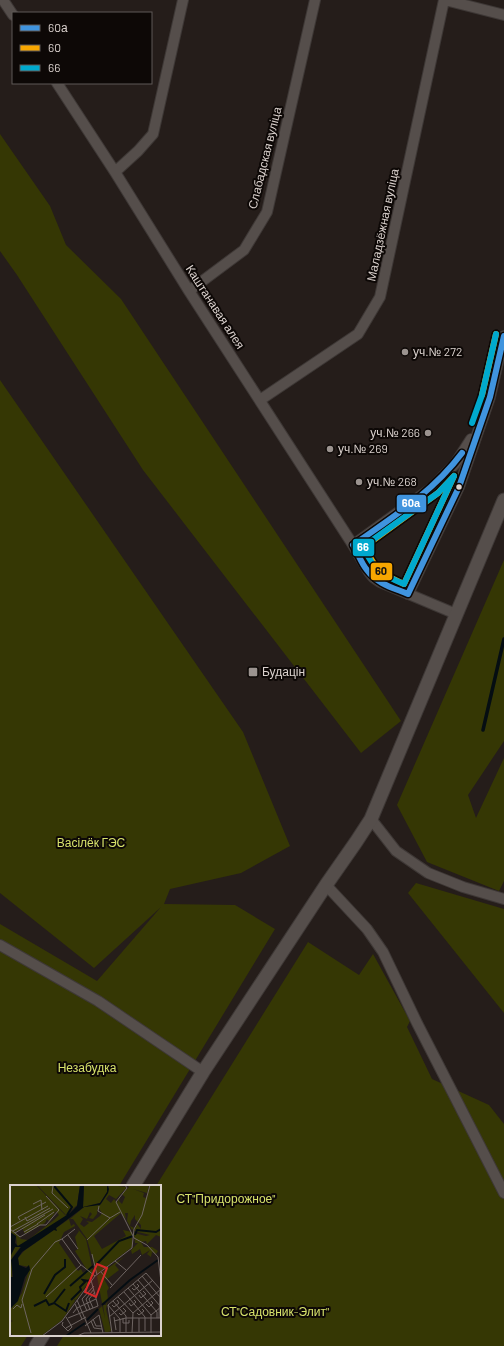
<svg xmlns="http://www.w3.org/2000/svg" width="504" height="1346" font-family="Barlow,sans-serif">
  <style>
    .green { fill: #353704 }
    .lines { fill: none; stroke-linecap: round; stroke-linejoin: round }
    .stream { stroke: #050d12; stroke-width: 3.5 }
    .minor-casing { stroke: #3e3836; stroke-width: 12 }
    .tertiary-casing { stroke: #3e3836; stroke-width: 15 }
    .minor { stroke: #554e4b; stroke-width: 10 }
    .tertiary { stroke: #554e4b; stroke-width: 13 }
    .bus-1-casing { stroke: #0d0806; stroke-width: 9 }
    .bus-2-casing { stroke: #0d0806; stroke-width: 9 }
    .bus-3-casing { stroke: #0d0806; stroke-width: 9 }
    .bus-1 { stroke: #4094de; stroke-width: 6 }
    .bus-2 { stroke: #f7a600; stroke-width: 6 }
    .bus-3 { stroke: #00a9ce; stroke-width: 6 }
    .poi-dot { fill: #9b938f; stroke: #0d0806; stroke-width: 1.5 }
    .bus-dot { fill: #dbd2ce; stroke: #0d0806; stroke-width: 1.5 }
    .labels { text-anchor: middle; stroke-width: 4; stroke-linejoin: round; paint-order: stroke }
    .street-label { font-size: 12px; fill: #dbd2ce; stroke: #0d0806 }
    .poi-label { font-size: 12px; fill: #dbd2ce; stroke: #0d0806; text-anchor: start }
    .park-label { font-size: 12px; fill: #d7e26b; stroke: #0d0806 }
    .inset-river { fill: none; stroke: #050d12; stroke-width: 2 }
    .inset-road { fill: none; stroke: #6e6562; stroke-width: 1 }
    .view { fill: #d62828; fill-opacity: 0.15; stroke: #d62828; stroke-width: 2 }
    .inset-edge { fill: none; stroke: #dbd2ce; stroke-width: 2 }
    .line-badge { stroke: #0d0806; stroke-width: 1.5 }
    .badge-label { font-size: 11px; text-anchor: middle; font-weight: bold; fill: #fff }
    .pale-badge-label { font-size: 11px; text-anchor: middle; font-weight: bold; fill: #111 }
  </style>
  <rect width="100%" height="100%" fill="#251d1a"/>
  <path class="green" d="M0 134 50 206 66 245 121 299 401 721 361 753 143 470 17 275 0 251Z
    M0 380 243 732 290 846 241 873 170 889 164 904 235 905 275 929 119 1186H11V1335H28L21 1346H0V924L97 981 161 907 94 968 0 893Z
    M504 560V741L468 795 476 818 504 758V881L499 891 427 862 397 805Z
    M416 883 504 909V1013L408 893Z
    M308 942 359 975 373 954 410 1021 407 1027 432 1079 489 1105 504 1124V1346H57L64 1335H160V1186H156Z"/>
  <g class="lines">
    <path class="stream" d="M483 730 504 639"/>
    <g class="minor-casing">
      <path id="minor" d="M3 0 13 15
        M445 0 504 15
        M57 83 115 172 189 291 353 545 369 572 373 577 380 582 456 614
        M115 172 138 151 153 134 183 0
        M189 291 244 250 267 212 315 0
        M260 400 358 334 380 297 444 0
        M353 545 433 487 455 464 471 439
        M408 594 459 487 490 397 504 336
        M371 819 396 851 428 873 463 887 504 899
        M326 885 367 929 383 952 417 1023 504 1193
        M0 945 98 1001 203 1072"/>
    </g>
    <g class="tertiary-casing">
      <path id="tertiary" d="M133 1186 203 1072 326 885 356 842 371 819 504 500
        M36 1346 43 1335"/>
    </g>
    <use href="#minor" class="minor"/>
    <use href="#tertiary" class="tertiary"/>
    <g class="bus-1-casing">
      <path id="bus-1" d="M353 545C393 517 433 492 462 453
        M353 545C358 553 361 563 367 570 377 584 394 588 408 594
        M408 594 459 487 490 397 504 336"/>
    </g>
    <g class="bus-2-casing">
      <path id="bus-2" d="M482 395 496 334
        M454 476 404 584C378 572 378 572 364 547L438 493Z"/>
    </g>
    <g class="bus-3-casing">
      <path id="bus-3" d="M472 423 482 395 496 334
        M454 476 404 584C380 574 375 571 363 547L438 493Z"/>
    </g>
    <use href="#bus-1" class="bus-1"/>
    <use href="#bus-2" class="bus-2"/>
    <use href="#bus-3" class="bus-3"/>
  </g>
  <g class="poi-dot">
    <circle cx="405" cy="352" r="4"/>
    <circle cx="428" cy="433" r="4"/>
    <circle cx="330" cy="449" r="4"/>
    <circle cx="359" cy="482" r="4"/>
    <rect x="248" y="667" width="10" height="10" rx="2"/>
  </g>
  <circle class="bus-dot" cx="459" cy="487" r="3.5"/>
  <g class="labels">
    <g class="street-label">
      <text transform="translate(265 158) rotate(-76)" y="4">Слабадская вуліца</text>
      <text transform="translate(383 225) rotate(-78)" y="4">Маладзёжная вуліца</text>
      <text transform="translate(215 307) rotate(57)" y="4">Каштанавая алея</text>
    </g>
    <g class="poi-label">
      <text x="413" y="356">уч.№ 272</text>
      <text x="420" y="437" text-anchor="end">уч.№ 266</text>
      <text x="338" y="453">уч.№ 269</text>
      <text x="367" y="486">уч.№ 268</text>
      <text x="262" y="676">Будацін</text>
    </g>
    <g class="park-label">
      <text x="91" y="847">Васілёк ГЭС</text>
      <text x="87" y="1072">Незабудка</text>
      <text x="226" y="1203">СТ"Придорожное"</text>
      <text x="275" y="1316">СТ"Садовник-Элит"</text>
    </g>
  </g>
  <g transform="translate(10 1185)">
    <rect width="151" height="151" fill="#251d1a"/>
    <path d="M0 0H26L56 31 15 58 7 61 6 51 0 47ZM46 26 49 30 44 35 18 55 11 54 5 47 12 43 15 49 35 38 37 34 39 36ZM27 0H70L67 20 56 30ZM74 0H97V7L90 18 73 22ZM99 0 117 2 106 14 99 10 96 14 101 18 104 14 107 18 110 11 109 16 112 19 115 12 112 9 119 2 117 0H139L137 8 123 4 134 8 133 12 136 13 140 0H151V52L146 50 137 59 136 56 125 58 124 48 136 51 140 50 124 46 127 39 131 44V40L125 34V30L121 36 120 41 124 43 122 45 117 36 118 28H115L116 34 111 28 84 51 92 64 116 51 113 45 122 47V62L87 89 77 54 63 34H60L74 22 91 19 98 8ZM88 22 92 28 90 31 82 37 76 36 79 38 74 42 70 39 73 34 70 31 77 34 80 27 82 29 79 33 83 34 87 29ZM59 34 61 41 64 39 65 41 54 47 49 58 68 86 71 84 73 88 77 85 65 66 68 64 65 52 69 46 67 43 76 54 84 91 76 96 78 98 66 115 64 114 65 116 52 135 31 151H3L0 146V137L3 136 0 135V125L12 108 20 82 9 80 8 73 14 66ZM130 56 134 62H142L148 66 146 69 142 67 141 72 137 69 140 65 132 70 130 64 122 69 121 65ZM11 61 2 73V93L0 92V72L5 62ZM115 71 105 80 109 85 96 95 93 92 99 103 97 106 98 114 96 124 101 146 98 147 96 137 98 147H95L89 124 92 121 95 133 93 120H96L97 116 92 118 87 91Z" fill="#353704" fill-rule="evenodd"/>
    <path d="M70 0H74L73 22 90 18 97 7V0L99 4 98 8 90 20 74 22 46 43 47 46 44 45 12 67 8 73 9 80 16 83 19 80 20 85 15 92 8 116 0 124V92H3L1 75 11 62H5L0 72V47L6 51 5 58 8 61 60 28 67 21Z" fill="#050d12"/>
    <path class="inset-river" d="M44 1 62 22 57 30M125 50 127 45 146 47 151 44M86 80 109 56 123 51M60 101 83 81M34 109 45 90 55 82V74M61 115 71 105 70 102 75 97 73 95 79 96 82 92M44 118 55 104M92 120 120 95 148 75M24 121 36 115 39 120 44 118 56 126 59 118M77 135 88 124M56 151 75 138"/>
    <path class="inset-road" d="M115 0 117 3 106 17 124 53 137 60 148 72 151 97M43 1 42 8 58 23M23 19 31 15 32 25M89 21 88 26 100 33 110 27M15 32 17 36 40 23M10 35 8 32 36 17M27 39 44 27M0 42 38 21M0 44 10 52 30 40H36L49 25 36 11M3 46 43 24M14 47 28 39M5 48 35 30M58 50 68 64M52 54 65 44M77 55 100 33M82 69 87 90M105 76 116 85M91 87 102 100M132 91 150 112M128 95 150 121M123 99 147 127V133M100 103 131 70M118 103 141 130M122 103 124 105 127 103 129 101 127 99M114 107 135 132V146M129 110 131 113 133 111 136 109 133 106M36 112 71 80M108 112 123 128M67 115 81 148M103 116 116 131V147M119 118 121 121 126 117 124 115M65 119 72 134M136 119 139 122 143 118 141 116M98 120 136 88 150 104M98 120 110 134V147M98 120 102 148M102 120 104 122 109 118 107 115M83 123 79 114 85 107M3 124 7 120 11 123 12 119M80 125 76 114 84 104M77 126 72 114 84 101M63 128 67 123 86 114M109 128 111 130 116 126 113 123M127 128 129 130 134 126 132 124M99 132 143 95M104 132 106 145M58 133 88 121 81 95M113 133V138H119V135M149 133 150 104M83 134 86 141H92M81 136 84 143 92 144M104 136 116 133H151M53 137 52 140 58 146 62 142 56 132M75 141 89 130 93 148M56 143 76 132M129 147V133M21 148 12 115 22 84 45 57 52 54 70 79 85 91M122 148 123 128 151 104M141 148V130L151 122M32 151 52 136 85 91 122 63 124 44 132 30 140 0M67 151 74 148 151 147"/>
    <path class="view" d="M87 79 97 83 86 112 75 107Z"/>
    <rect width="151" height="151" class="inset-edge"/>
  </g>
  <g class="line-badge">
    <rect x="396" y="494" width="31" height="19" rx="4" fill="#4094de"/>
    <rect x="352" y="538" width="23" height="19" rx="4" fill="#00a9ce"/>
    <rect x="370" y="562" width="23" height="19" rx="4" fill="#f7a600"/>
  </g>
  <g class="badge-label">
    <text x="411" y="507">60а</text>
    <text x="363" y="551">66</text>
  </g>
  <g class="pale-badge-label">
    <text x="381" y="575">60</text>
  </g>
  <rect x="12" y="12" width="140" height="72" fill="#0d0806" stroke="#5f5956"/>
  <rect x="20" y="25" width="20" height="6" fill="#4094de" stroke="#5f5956"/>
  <text x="48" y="32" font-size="12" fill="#dbd2ce">60а</text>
  <rect x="20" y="45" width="20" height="6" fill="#f7a600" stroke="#5f5956"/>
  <text x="48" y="52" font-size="12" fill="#dbd2ce">60</text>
  <rect x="20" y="65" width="20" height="6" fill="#00a9ce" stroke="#5f5956"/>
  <text x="48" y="72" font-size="12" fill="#dbd2ce">66</text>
</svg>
